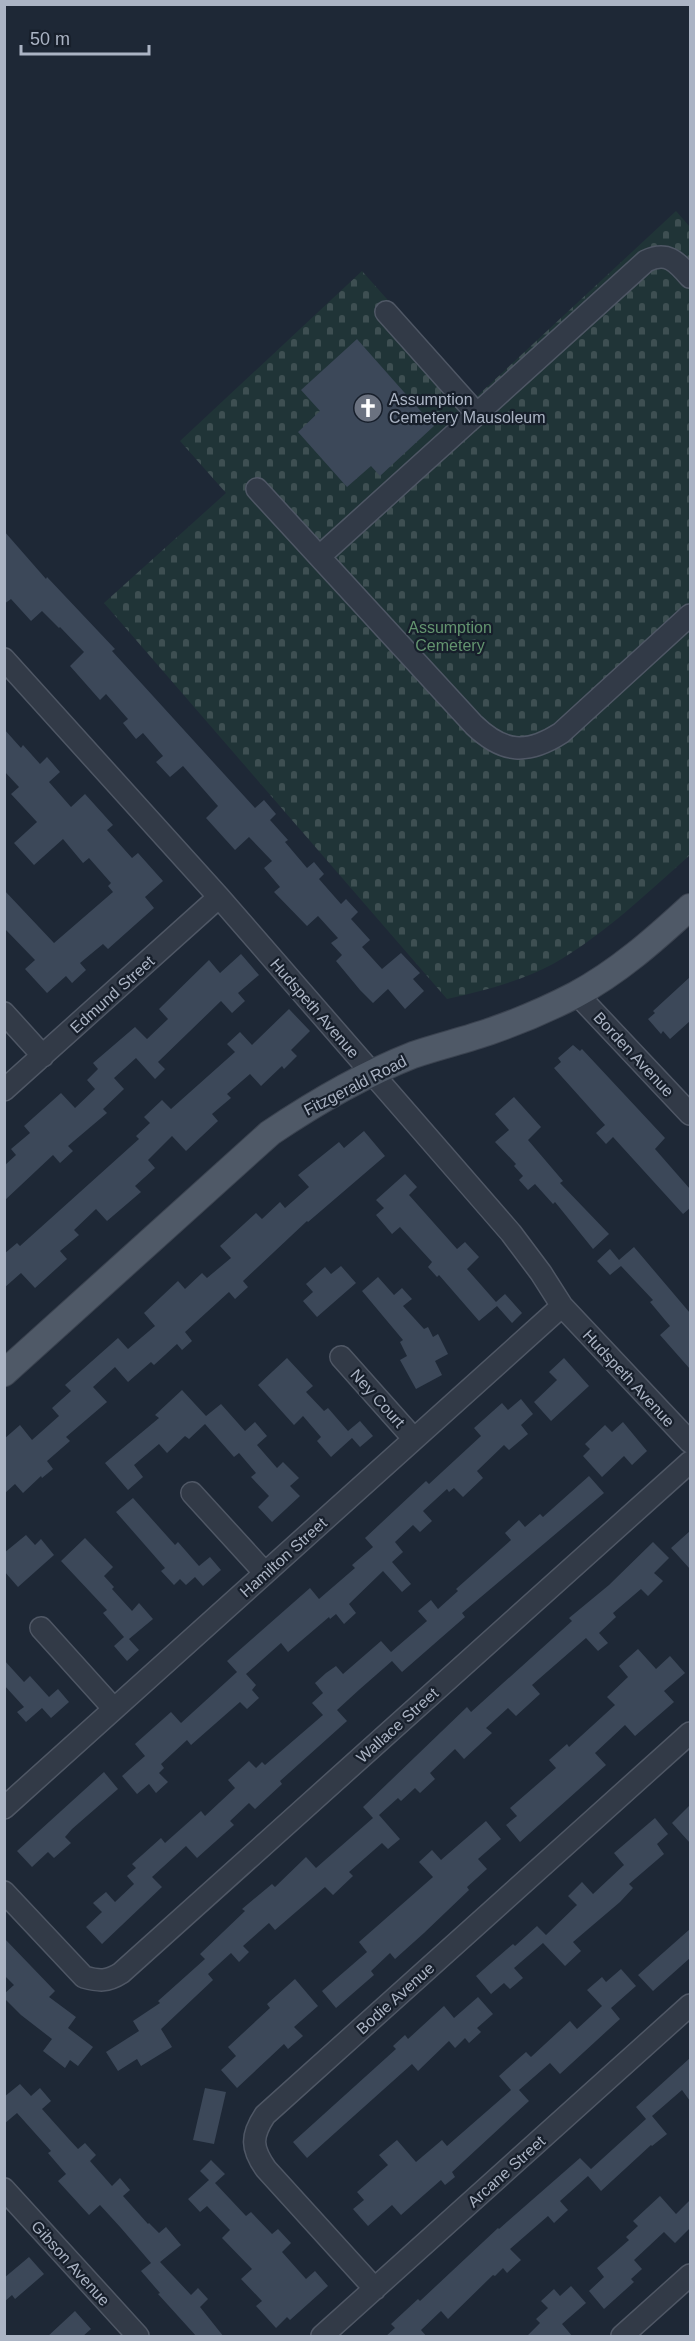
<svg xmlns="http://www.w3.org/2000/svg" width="695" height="2341" font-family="Helvetica,sans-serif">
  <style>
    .cemetery { fill: url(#cemetery-stones) }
    .building { fill: #3c4859 }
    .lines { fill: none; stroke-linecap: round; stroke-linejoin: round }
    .minor-casing { stroke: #4f5765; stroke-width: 24 }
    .major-casing { stroke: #3b4350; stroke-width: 28 }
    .minor { stroke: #323a47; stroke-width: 21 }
    .major { stroke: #4f5967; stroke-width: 26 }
    .labels { text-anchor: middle; stroke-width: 4.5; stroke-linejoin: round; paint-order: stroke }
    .poi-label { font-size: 16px; fill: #abb4c4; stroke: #171f2b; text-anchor: start }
    .park-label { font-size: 16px; fill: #63946f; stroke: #171f2b }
    .street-label { font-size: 16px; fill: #abb4c4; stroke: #171f2b }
  </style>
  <defs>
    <pattern id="cemetery-stones" width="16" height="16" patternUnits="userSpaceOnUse" patternTransform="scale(1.5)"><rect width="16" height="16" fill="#203437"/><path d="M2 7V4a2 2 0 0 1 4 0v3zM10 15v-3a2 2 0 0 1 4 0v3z" fill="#3e4f52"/></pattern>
  </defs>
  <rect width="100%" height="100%" fill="#1e2836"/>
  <path class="cemetery" d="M676 211 690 227V855C647 893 604 935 553 964 522 981 482 991 447 999L104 603 226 493 180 441 362 271 475 398Z"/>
  <path class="building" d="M357 339 434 426 380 476 371 466 347 487 298 432 320 411 301 390Z
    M4 531 46 579 47 577 115 649 112 651 255 808 264 800 276 814 270 820 288 840 285 842 307 868 314 862 324 874 319 879 341 904 346 899 358 912 351 919 370 940 362 947 382 969 401 953 420 973 413 979 424 991 405 1009 388 989 373 1003 360 990 336 961 342 955 331 943 338 938 318 916 307 926 274 892 280 887 264 868 272 861 249 837 235 850 206 818 218 806 183 766 170 777 156 762 163 756 143 733 136 739 123 723 128 719 106 694 100 700 70 666 84 652 60 627 59 628 42 611 31 621 11 599 4 604Z
    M4 729 21 748 23 745 40 764 47 757 60 772 49 782 71 807 85 794 113 825 107 830 132 858 138 853 163 881 145 897 154 908 108 949 103 944 80 963 86 970 72 983 66 976 47 993 25 969 35 960 4 928V890L54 943 113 892 108 886 111 883 89 858 83 863 63 839 34 865 14 843 37 822 11 794 19 787 4 771Z
    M241 954 259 975 238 993 245 1001 232 1013 221 1001 158 1062 165 1069 155 1079 136 1058 114 1078 124 1089 103 1109 107 1113 68 1146 73 1151 60 1163 53 1155 4 1201V1166L16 1155 11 1149 30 1133 24 1126 61 1093 75 1108 95 1089 87 1080 98 1069 93 1063 135 1027 147 1039 168 1019 159 1009 209 960 220 973Z
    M690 977V1021L670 1039 663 1031 661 1034 648 1019 655 1013 653 1011Z
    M289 1009 310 1031 291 1050 297 1056 284 1069 282 1066 261 1086 250 1074 227 1094 231 1098 212 1114 218 1121 186 1151 172 1136 148 1160 155 1168 135 1186 141 1192 107 1221 96 1209 74 1230 79 1235 60 1251 67 1259 35 1288 21 1273 4 1288V1254L17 1243 20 1246 139 1139 136 1136 150 1123 144 1117 162 1100 171 1109 235 1052 227 1044 240 1032 252 1045Z
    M573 1045 580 1051 582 1049 665 1138 655 1149 690 1189V1208L683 1214 613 1137 606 1144 596 1133 605 1125 554 1068 561 1062 558 1058Z
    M514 1097 541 1127 528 1140 563 1181 560 1183 609 1234 593 1249 555 1202 553 1204 535 1184 528 1190 519 1180 523 1176 514 1166 516 1164 495 1142 509 1130 495 1114Z
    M364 1131 385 1156 308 1222 307 1221 243 1281 248 1287 235 1299 229 1292 185 1332 192 1341 182 1350 177 1344 154 1365 151 1362 128 1382 115 1367 93 1387 107 1402 66 1437 70 1441 47 1461 53 1469 42 1478 41 1476 23 1493 15 1484 4 1494V1439L20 1425 32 1440 59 1416 52 1408 71 1391 65 1385 118 1338 128 1349 155 1326 144 1313 178 1281 185 1289 202 1273 207 1278 231 1258 220 1246 256 1213 262 1219 280 1202 285 1208 309 1187 298 1175 339 1142 344 1148Z
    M405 1174 417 1187 409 1195 457 1249 465 1242 479 1257 467 1269 496 1302 505 1294 522 1313 512 1323 497 1306 479 1321 439 1275 437 1277 428 1267 432 1262 400 1227 392 1234 376 1215 384 1208 376 1200Z
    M634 1247 690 1313V1369L660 1335 670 1326 650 1302 653 1300 621 1266 610 1275 597 1261 610 1249 619 1260Z
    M341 1266 356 1283 317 1317 303 1301 313 1292 306 1284 325 1267 331 1274Z
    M378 1277 394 1295 402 1288 412 1299 403 1306 424 1329 428 1327 433 1337 438 1334 448 1354 435 1361 442 1375 416 1389 400 1360 407 1356 400 1342 403 1340 362 1291Z
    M287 1358 313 1386 306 1392 324 1411 328 1408 348 1431 360 1421 373 1436 360 1447 352 1438 331 1457 317 1441 321 1437 303 1416 294 1425 258 1385Z
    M564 1358 589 1386 551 1421 534 1402 557 1380 549 1372Z
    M182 1390 206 1416 221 1404 245 1431 255 1422 267 1436 257 1445 277 1468 283 1462 299 1478 290 1486 300 1496 272 1522 258 1507 269 1496 251 1477 256 1473 239 1453 234 1457 205 1424 189 1439 185 1436 167 1453 159 1444 134 1465 143 1477 128 1490 105 1463 159 1418 155 1415Z
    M521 1399 533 1414 521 1425 528 1434 509 1450 504 1445 477 1471 483 1478 463 1497 454 1488 449 1492 447 1489 423 1511 432 1521 420 1532 413 1525 395 1542 403 1552 392 1562 411 1584 402 1592 383 1571 349 1604 356 1613 344 1624 336 1614 330 1619 329 1617 288 1652 281 1643 246 1674 256 1685 252 1690 259 1698 247 1709 240 1702 191 1745 187 1740 161 1764 164 1768 159 1773 168 1782 156 1793 149 1784 137 1794 122 1776 145 1756 135 1744 171 1712 181 1723 237 1672 227 1661 310 1588 319 1599 355 1568 352 1565 373 1547 365 1538 426 1481 429 1484 481 1436 474 1428 502 1403 508 1410Z
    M623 1422 647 1451 632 1465 624 1456 602 1477 583 1456 590 1449 585 1444 605 1425 612 1432Z
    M589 1476 604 1493 462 1613 465 1617 402 1672 392 1661 360 1689 337 1710 347 1721 280 1781 282 1784 255 1809 249 1803 230 1821 234 1825 197 1858 186 1846 152 1877 162 1887 102 1944 86 1927 102 1912 93 1903 106 1892 115 1902 134 1884 127 1876 136 1868 132 1864 161 1838 165 1843 201 1811 205 1816 235 1788 228 1780 249 1761 256 1768 262 1762 265 1765 323 1715 312 1703 323 1693 315 1683 326 1673 336 1666 343 1674 381 1641 391 1652 427 1621 418 1611 431 1600 438 1609 458 1591 456 1589 511 1540 505 1533 519 1520 525 1527 540 1514 543 1517Z
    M133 1498 175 1545 178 1542 199 1566 210 1557 221 1570 203 1586 195 1577 186 1585 180 1579 174 1585 161 1571 165 1568 116 1512Z
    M690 1531V1569L671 1548Z
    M26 1535 35 1545 41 1539 54 1555 18 1587 4 1571V1553Z
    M85 1538 113 1567 104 1576 114 1587 112 1589 132 1611 139 1603 153 1619 129 1639 139 1650 127 1661 114 1646 124 1637 103 1613 107 1610 61 1561Z
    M653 1542 669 1558 654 1573 663 1581 648 1596 641 1589 613 1613 616 1617 599 1633 608 1643 598 1651 586 1638 532 1685 540 1694 516 1716 508 1708 486 1728 492 1733 464 1759 455 1749 430 1773 435 1779 420 1793 415 1788 401 1801 398 1798 379 1815 400 1839 388 1849 382 1843 349 1872 353 1876 333 1895 325 1887 275 1930 269 1923 243 1946 249 1952 239 1962 231 1953 208 1974 213 1980 161 2029 172 2047 141 2066 137 2059 118 2071 106 2052 139 2031 133 2021 160 2003 158 2001 205 1959 200 1954 245 1911 242 1909 272 1884 275 1887 306 1857 316 1868 373 1818 363 1807 467 1707 471 1712 572 1621 569 1618 609 1585Z
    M638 1649 656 1669 670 1656 685 1673 664 1691 674 1702 635 1736 625 1725 595 1753 606 1765 520 1842 506 1825 517 1816 510 1808 556 1768 549 1760 567 1744 569 1747 615 1705 607 1697 628 1677 619 1666Z
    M4 1660 24 1682 30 1676 49 1697 58 1689 69 1702 51 1718 42 1708 26 1722 17 1712 24 1707 4 1685Z
    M104 1772 118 1789 72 1829 65 1837 71 1843 54 1858 48 1852 32 1867 17 1851Z
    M690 1805V1843L672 1823Z
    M655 1818 668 1834 657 1844 664 1854 629 1884 633 1888 620 1902 573 1942 581 1951 565 1966 543 1943 514 1968 523 1978 510 1989 504 1983 491 1994 476 1976 513 1944 515 1946 537 1926 546 1935 577 1905 568 1896 582 1882 593 1894 624 1865 614 1853Z
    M486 1821 501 1839 478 1859 487 1869 467 1887 469 1890 424 1933 395 1959 390 1953 371 1971 374 1975 336 2008 322 1991 367 1952 359 1942 433 1877 419 1862 432 1850 441 1860Z
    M690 1929V1958L653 1991 638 1975Z
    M4 1938 55 1991 49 1997 76 2017 68 2028 93 2047 78 2066 70 2060 65 2068 43 2051 52 2039 21 2015 4 1998V1994L14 1985 4 1975Z
    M621 1969 636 1986 611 2008 620 2019 560 2074 550 2063 519 2090 529 2101 452 2172 455 2177 445 2185 441 2180 401 2215 392 2205 368 2226 353 2209 364 2200 357 2192 388 2165 379 2155 397 2140 416 2162 442 2140 447 2146 511 2090 499 2076 526 2052 531 2057 570 2021 577 2029 602 2006 587 1990 602 1977 606 1982Z
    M295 1979 318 2006 294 2027 303 2036 288 2049 284 2044 237 2088 221 2070 236 2056 228 2047 270 2008 267 2004Z
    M478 1997 493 2014 477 2028 481 2032 469 2043 465 2038 455 2048 449 2041 418 2071 412 2064 307 2158 293 2142 396 2049 393 2046 405 2035 408 2039 444 2006 454 2018Z
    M690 2058V2101L682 2090 652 2116 667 2134 652 2146 651 2145 601 2191 588 2176 560 2201 568 2210 554 2223 548 2216 510 2249 521 2260 507 2273 503 2268 495 2276 493 2275 448 2319 441 2311 421 2330 427 2337H385L395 2328 391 2324 418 2299 420 2301 498 2228 499 2229 580 2158 591 2169 646 2119 636 2107Z
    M20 2084 31 2096 40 2088 51 2101 42 2109 67 2137 78 2149 85 2143 96 2155 90 2161 112 2186 120 2178 130 2190 123 2196 148 2224 149 2223 159 2233 166 2227 181 2245 160 2262 191 2295 198 2288 208 2299 200 2307 224 2337H197L158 2294 160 2293 141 2271 151 2263 121 2228 100 2205 89 2215 58 2181 66 2174 48 2153 51 2151 17 2113 4 2124V2097Z
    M205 2088 226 2092 214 2144 193 2140Z
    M211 2160 225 2174 215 2183 246 2216 251 2212 272 2234 278 2229 291 2243 282 2252 306 2279 315 2271 328 2286 290 2320 287 2317 276 2328 256 2306 262 2301 241 2279 252 2269 222 2238 230 2230 207 2206 200 2212 188 2199 209 2180 200 2171Z
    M660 2196 676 2214 690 2200V2228L675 2243 664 2232 634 2260 642 2269 631 2279 634 2282 604 2309 589 2291 604 2277 597 2268 629 2240 626 2237 638 2226 633 2221Z
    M29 2257 44 2274 15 2299 12 2295 4 2302V2278Z
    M571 2286 586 2303 562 2324 573 2337H526L540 2323 536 2319 548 2308 541 2301 554 2289 560 2296Z
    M75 2311 91 2329 82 2337H47Z"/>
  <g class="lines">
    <g class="minor-casing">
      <path id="minor" d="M386 312 477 414
        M257 489 474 725C503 753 527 755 561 733L690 615
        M320 556 646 261C667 251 676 261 690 277
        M4 659 219 897 511 1233 541 1273 562 1306 690 1442
        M577 994 690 1114
        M4 1013 43 1056
        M4 1090 219 897
        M341 1357 414 1439
        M192 1493 265 1573
        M41 1628 114 1709
        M4 1808 562 1306
        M4 1892 84 1977C99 1981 107 1982 121 1973L690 1462
        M4 2189 138 2336
        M375 2289 266 2169C251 2148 251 2136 265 2115L690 1733
        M322 2336 690 2005
        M622 2336 690 2275"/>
    </g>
    <g class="major-casing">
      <path id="major" d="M4 1373 270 1133C316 1102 362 1075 413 1055 439 1046 466 1040 491 1031 520 1021 548 1009 575 995 618 972 654 940 690 907"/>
    </g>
    <use href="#minor" class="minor"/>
    <use href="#major" class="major"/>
  </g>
  <defs>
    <g id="church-disc" transform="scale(1.5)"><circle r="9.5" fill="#6b7280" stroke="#171f2b"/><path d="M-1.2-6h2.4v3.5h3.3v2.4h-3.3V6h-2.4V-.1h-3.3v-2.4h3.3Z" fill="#fff"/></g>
  </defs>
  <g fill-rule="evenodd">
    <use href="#church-disc" x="368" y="408"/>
  </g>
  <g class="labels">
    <g class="poi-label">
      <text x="389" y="405">Assumption<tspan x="389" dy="18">Cemetery Mausoleum</tspan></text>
    </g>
    <g class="park-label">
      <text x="450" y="633">Assumption<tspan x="450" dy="18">Cemetery</tspan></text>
    </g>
    <g class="street-label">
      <text transform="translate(112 994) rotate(-42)" y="6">Edmund Street</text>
      <text transform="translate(315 1008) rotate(49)" y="6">Hudspeth Avenue</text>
      <text transform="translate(634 1054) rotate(47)" y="6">Borden Avenue</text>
      <text transform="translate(355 1085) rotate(-27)" y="6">Fitzgerald Road</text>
      <text transform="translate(629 1378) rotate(47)" y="6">Hudspeth Avenue</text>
      <text transform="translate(378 1398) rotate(48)" y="6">Ney Court</text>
      <text transform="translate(283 1557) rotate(-42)" y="6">Hamilton Street</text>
      <text transform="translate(397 1725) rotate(-42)" y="6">Wallace Street</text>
      <text transform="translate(395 1998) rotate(-42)" y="6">Bodie Avenue</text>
      <text transform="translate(506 2171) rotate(-42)" y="6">Arcane Street</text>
      <text transform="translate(71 2263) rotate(48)" y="6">Gibson Avenue</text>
    </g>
  </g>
  <rect width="695" height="2341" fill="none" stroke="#abb4c4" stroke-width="12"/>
  <path d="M21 45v9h128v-9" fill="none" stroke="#abb4c4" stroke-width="3"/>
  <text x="30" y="45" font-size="18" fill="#abb4c4" stroke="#171f2b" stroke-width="4.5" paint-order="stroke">50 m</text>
</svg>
